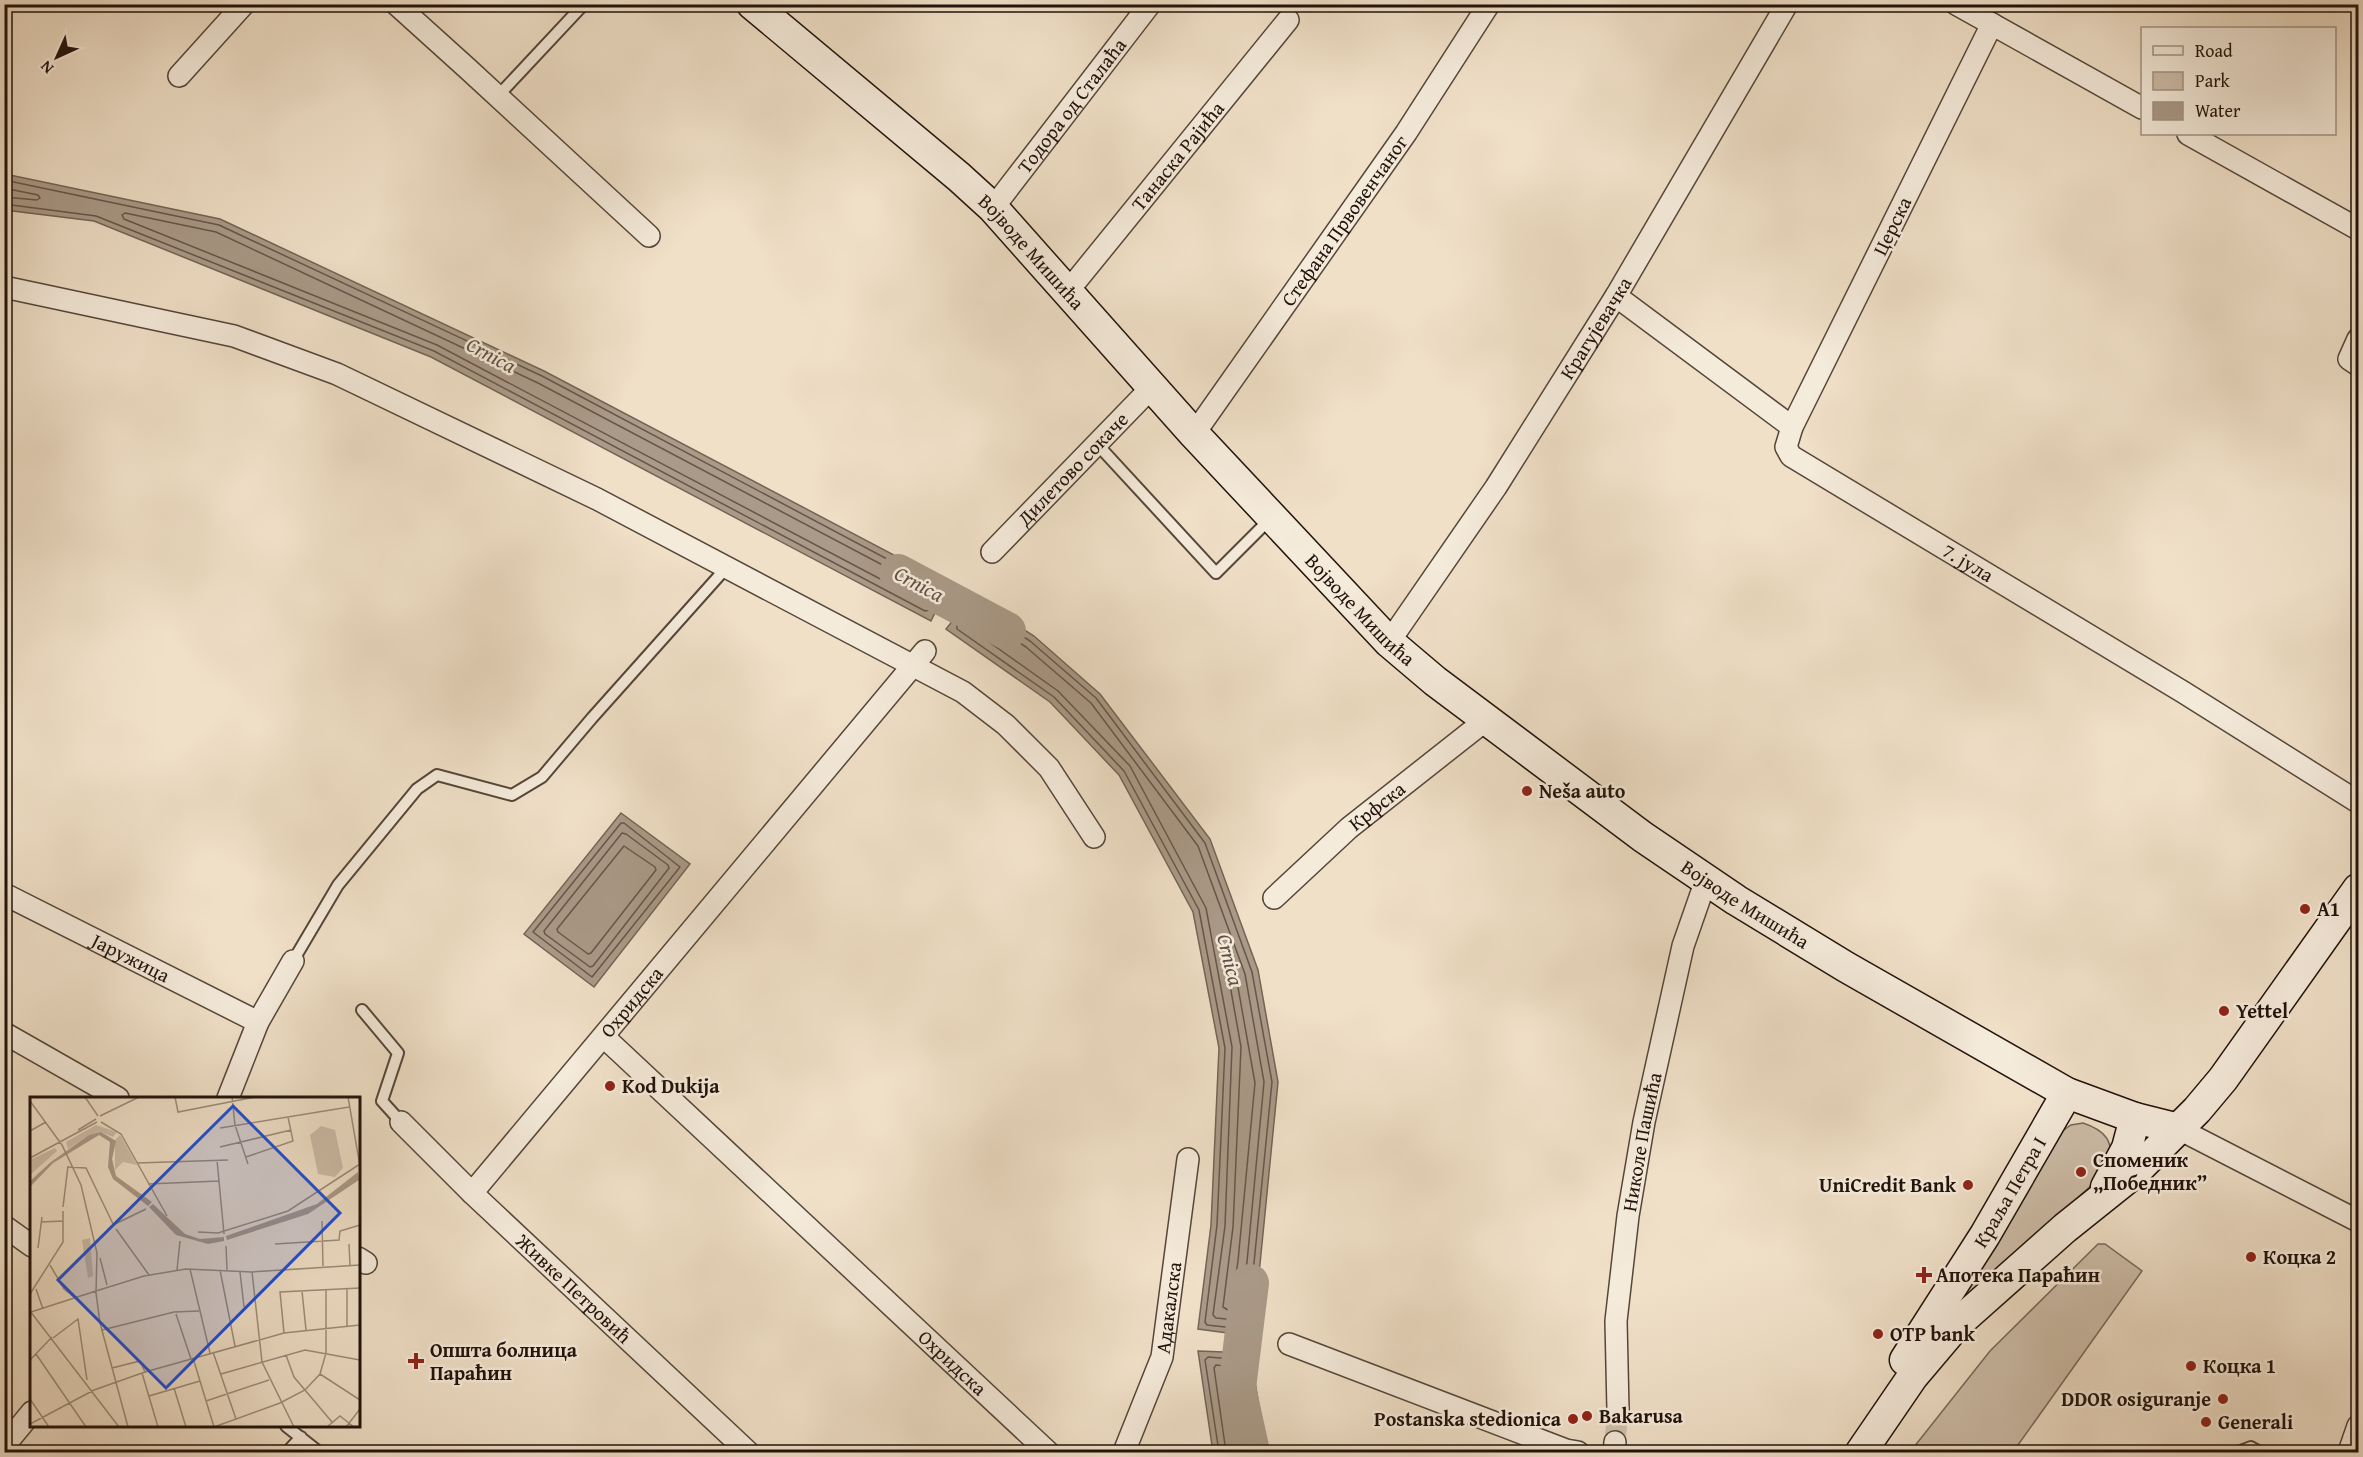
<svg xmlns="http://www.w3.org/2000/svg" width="2363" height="1457" font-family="'Gentium Book Plus',serif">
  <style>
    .green { fill: #cdbda8; stroke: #77685a; stroke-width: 1.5 }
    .water { fill: #aa9a88; stroke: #736456; stroke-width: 1.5 }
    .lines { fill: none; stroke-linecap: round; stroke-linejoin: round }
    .shore { stroke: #66564a; stroke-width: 1.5 }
    .river { stroke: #aa9a88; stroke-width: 38 }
    .minor-tunnel { stroke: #d1c1ac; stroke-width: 21; stroke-dasharray: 21 10; stroke-linecap: butt }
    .service-casing { stroke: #55463a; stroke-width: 14 }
    .minor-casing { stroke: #55463a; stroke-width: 24 }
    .secondary-casing { stroke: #21120b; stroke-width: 33 }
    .service { stroke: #f5ebdb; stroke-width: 10 }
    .minor { stroke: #f5ebdb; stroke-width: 21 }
    .secondary { stroke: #f5ebdb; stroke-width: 30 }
    .poi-dot { fill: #8f2418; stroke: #f5ebdb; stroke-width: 2 }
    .labels { text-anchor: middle; stroke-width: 5; stroke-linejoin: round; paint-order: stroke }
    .street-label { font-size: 20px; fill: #21120b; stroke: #f5ebdb }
    .poi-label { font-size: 20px; font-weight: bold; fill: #21120b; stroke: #f5ebdb; text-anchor: start }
    .water-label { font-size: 21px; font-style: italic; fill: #5f4f43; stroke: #f5ebdb }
    .inset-road { fill: none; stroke: #9d8e7c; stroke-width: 1.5 }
    .view { fill: #1d4ed8; fill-opacity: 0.15; stroke: #1d4ed8; stroke-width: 3 }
    .inset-edge { fill: none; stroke: #21120b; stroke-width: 3 }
  </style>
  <rect width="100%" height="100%" fill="#f0e0c8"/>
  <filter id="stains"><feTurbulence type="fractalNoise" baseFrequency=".00333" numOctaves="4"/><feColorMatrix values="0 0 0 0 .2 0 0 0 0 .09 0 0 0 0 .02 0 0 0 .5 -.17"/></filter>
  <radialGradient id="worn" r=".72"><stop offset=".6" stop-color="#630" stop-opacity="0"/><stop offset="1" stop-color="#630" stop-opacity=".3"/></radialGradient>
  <path class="green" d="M2083 1123C2107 1131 2113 1141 2111 1167L1951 1316 2061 1132 2071 1125Z
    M2098 1244H2105L2142 1271 2013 1452H1910L1990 1351Z"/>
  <path class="water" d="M5 174 220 219 544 371 949 584 931 621 431 357 94 221 5 210Z
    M972 596 1034 636 1100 694 1210 839 1258 970 1278 1082 1260 1264 1250 1336 1198 1329 1211 1225 1219 1048 1193 912 1119 775 1050 702 946 629Z
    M621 813 690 864 594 987 524 934Z
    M1198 1351 1250 1353 1267 1452H1213Z"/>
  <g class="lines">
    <path class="shore" d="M4 180 219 225 542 376 938 586 940 589 929 610 925 611 434 351 96 216 4 204
      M4 188 38 195 40 198 37 200 4 197
      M125 213 216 232 376 307 538 383 928 589 930 593 926 600 922 601 437 345 124 219 122 215Z
      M975 605 1030 641 1096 698 1205 843 1252 972 1272 1082 1254 1263 1243 1329 1207 1325 1205 1322 1217 1225 1225 1048 1199 910 1124 771 1054 697 957 629V625L972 606Z
      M977 615 1026 647 1091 703 1198 846 1245 974 1264 1082 1247 1262 1237 1320 1216 1318 1213 1315 1225 1226 1232 1047 1206 908 1130 766 1058 691 968 627V623L974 616Z
      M621 823H624L680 867 592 977 533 932Z
      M622 833 626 834 668 865 669 868 593 966 590 967 545 934 544 931Z
      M624 846 655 867 656 870 591 953 588 954 558 932 557 929Z
      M1229 964 1232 966 1236 976 1255 1083 1238 1261 1231 1308 1228 1310 1223 1307 1233 1227 1241 1047 1227 968Z
      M1219 1452 1205 1360 1208 1357 1245 1360 1261 1452
      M1226 1452 1214 1368 1216 1365 1239 1368 1253 1452
      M1235 1452 1224 1378 1227 1374 1232 1377 1244 1452"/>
    <path class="river" d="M898 573 1007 631
      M1250 1283 1237 1388 1251 1452"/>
    <path class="minor-tunnel" d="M1615 1442 1618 1410"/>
    <g class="service-casing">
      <path id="service" d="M498 96 584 4
        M1097 444 1216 573 1270 519
        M293 961 338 885 417 789 437 775 512 795 542 777 592 718 726 568
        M362 1010 398 1053 382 1101 401 1122
        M286 1426 319 1452
        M287 1452 301 1437
        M2238 1452 2251 1447 2260 1452"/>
    </g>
    <g class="minor-casing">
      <g id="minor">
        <path d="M396 4 468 69 649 236"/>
        <path d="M1956 4 2142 108"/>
        <path id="s1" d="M1992 24 1792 427 1786 447 1791 456 2183 692 2358 802"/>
        <path d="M179 76 244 4"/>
        <path d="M2188 134 2358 229"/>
        <path id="s2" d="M993 208 1150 4"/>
        <path d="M4 287 234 336 337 374 597 499 963 692 1006 725 1049 768 1094 837"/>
        <path id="s3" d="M1068 291 1288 20"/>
        <path d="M1616 296 1792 427"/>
        <path d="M2358 339 2349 359 2358 365"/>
        <path id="s4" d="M1194 434 1406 133 1489 4"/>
        <path id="s5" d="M992 552 1152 387"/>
        <path id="s6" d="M1389 642 1496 487 1616 296 1787 4"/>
        <path id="s7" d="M4 894 258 1022"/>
        <path id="s8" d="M1274 898 1349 828 1486 720"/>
        <path d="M4 1033 118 1098"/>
        <path id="s9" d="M604 1037 1048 1452"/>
        <path d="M228 1098 258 1022 293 961"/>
        <path id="s10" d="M401 1122 472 1193 748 1452"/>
        <path d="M2179 1129 2358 1221"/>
        <path id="s11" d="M472 1193 925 651"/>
        <path d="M4 1226 32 1246"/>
        <path d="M358 1258 366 1263"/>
        <path d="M1289 1344 1566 1450 1578 1452"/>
        <path id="s12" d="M1618 1410 1616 1321 1628 1216 1644 1122 1683 946 1706 880"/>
        <path d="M4 1446 32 1412"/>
        <path id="s13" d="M1124 1452 1162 1357 1188 1159"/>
        <path d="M1614 1452 1615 1442"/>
        <path d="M2349 1452 2358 1426"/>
      </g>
    </g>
    <g class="secondary-casing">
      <g id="secondary">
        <path id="s14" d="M752 4 959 177 993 208 1194 434 1389 642 1435 681 1643 837 1736 900 1846 967 2067 1093 2135 1118 2179 1129"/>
        <path d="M2106 1187 2127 1148 2135 1118"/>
        <path id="s15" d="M1905 1360 1985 1235 2067 1093"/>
        <path d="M1861 1452 1913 1376 1957 1324 2065 1228 2135 1172 2197 1110 2223 1079 2358 889"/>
      </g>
    </g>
    <use href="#service" class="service"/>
    <use href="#minor" class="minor"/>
    <use href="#secondary" class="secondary"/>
  </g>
  <g class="poi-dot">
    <circle cx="1527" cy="791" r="6"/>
    <circle cx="2305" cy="909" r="6"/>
    <circle cx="2224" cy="1011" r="6"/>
    <circle cx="610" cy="1086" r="6"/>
    <circle cx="2081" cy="1172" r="6"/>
    <circle cx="1968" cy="1185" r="6"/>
    <circle cx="2251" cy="1257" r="6"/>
    <path d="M1921 1266h6v6h6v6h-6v6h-6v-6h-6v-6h6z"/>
    <circle cx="1878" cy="1334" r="6"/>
    <path d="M413 1352h6v6h6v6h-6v6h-6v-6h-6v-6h6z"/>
    <circle cx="2191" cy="1366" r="6"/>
    <circle cx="2223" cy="1399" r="6"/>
    <circle cx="1587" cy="1416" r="6"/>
    <circle cx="1573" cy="1419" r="6"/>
    <circle cx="2206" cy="1422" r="6"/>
  </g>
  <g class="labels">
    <g class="street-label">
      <text dy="7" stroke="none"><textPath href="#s2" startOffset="129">Тодора од Сталаћа</textPath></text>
      <text dy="7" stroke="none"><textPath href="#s3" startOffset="174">Танаска Рајића</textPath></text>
      <text dy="7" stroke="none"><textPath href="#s4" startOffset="261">Стефана Првовенчаног</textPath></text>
      <text transform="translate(1892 226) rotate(-64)" y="7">Церска</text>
      <text dy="7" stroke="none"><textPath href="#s14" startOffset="374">Војводе Мишића</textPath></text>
      <text dy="7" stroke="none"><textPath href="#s6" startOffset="376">Крагујевачка</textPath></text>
      <text dy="7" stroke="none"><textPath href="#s5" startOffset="116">Дилетово сокаче</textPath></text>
      <text dy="7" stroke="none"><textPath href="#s1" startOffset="688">7. јула</textPath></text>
      <text dy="7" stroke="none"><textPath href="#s14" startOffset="860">Војводе Мишића</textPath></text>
      <text dy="7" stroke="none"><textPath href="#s8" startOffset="138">Крфска</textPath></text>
      <text dy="7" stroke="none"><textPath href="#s14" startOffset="1346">Војводе Мишића</textPath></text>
      <text dy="7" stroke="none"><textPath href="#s7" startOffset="142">Јаружица</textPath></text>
      <text dy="7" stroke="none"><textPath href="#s11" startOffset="249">Охридска</textPath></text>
      <text dy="7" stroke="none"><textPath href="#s12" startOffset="270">Николе Пашића</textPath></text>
      <text dy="7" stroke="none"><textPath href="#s15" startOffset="198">Краља Петра I</textPath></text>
      <text dy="7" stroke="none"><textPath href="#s10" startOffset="240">Живке Петровић</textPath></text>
      <text dy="7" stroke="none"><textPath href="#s13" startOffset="152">Адакалска</textPath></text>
      <text dy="7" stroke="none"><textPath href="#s9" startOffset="477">Охридска</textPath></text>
    </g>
    <g class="poi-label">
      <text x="1539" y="798">Neša auto</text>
      <text x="2317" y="916">A1</text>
      <text x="2236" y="1018">Yettel</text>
      <text x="622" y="1093">Kod Dukija</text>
      <text x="2093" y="1167">Споменик<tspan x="2093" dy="23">„Победник”</tspan></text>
      <text x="1956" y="1192" text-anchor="end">UniCredit Bank</text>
      <text x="2263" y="1264">Коцка 2</text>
      <text x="1936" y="1282">Апотека Параћин</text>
      <text x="1890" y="1341">OTP bank</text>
      <text x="430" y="1357">Општа болница<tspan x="430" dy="23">Параћин</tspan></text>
      <text x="2203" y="1373">Коцка 1</text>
      <text x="2211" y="1406" text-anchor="end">DDOR osiguranje</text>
      <text x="1599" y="1423">Bakarusa</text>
      <text x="1561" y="1426" text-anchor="end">Postanska stedionica</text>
      <text x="2218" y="1429">Generali</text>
    </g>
    <g class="water-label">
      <text transform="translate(491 355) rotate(28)" y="7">Crnica</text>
      <text transform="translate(919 584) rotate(28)" y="7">Crnica</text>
      <text transform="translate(1230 960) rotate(76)" y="7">Crnica</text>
    </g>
  </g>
  <g transform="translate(30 1097)">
    <rect width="330" height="330" fill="#f0e0c8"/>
    <path d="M66 28 87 35 83 40 71 35 59 38 38 52 36 45ZM291 29 305 33 313 71 305 80 288 77 280 38ZM90 38 107 68 93 65 85 73V43ZM25 51 27 54 0 78V63ZM60 141 63 179 58 181 52 143Z" fill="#cdbda8"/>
    <path d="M71 35 86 44 82 62 86 79 122 105 118 109 83 82 78 70 80 45 69 38 23 66 0 90V84L21 65 59 38ZM328 75 329 83 278 117 197 143 196 139 287 107ZM123 107 155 137 170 142 194 140V144L178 147 146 138 119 110Z" fill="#aa9a88"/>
    <path class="inset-road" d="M55 0 68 19M145 0 148 15 225 0M202 0 205 28 218 67M318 0 330 69M0 4 32 48 51 88 67 156 66 196 70 226 98 330M70 19 109 0M71 25 91 37 137 119M190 31 319 10M48 33 66 22M0 34 16 25M190 50 261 33M216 60 263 44 258 20M0 61 67 25M187 63 194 137M107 66 198 63M38 70 56 71 84 129M118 87 189 84M33 110 38 69M292 124 293 169M11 125 33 124M83 128 116 112M86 132 119 178M168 135 188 136 258 114 330 67M245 147 309 143 310 134 330 128M319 147 320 168M196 149 197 173M8 151 12 120M70 161 77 188M20 168 34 192 44 200M160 172 180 256M147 173 150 144M190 173 205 249M210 175 214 210M222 175 232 265 264 330M6 192 13 212M317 192V229M66 194 114 179 156 172 222 175 330 168M272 194 276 233M0 197 33 145V114M0 214 89 330M1 215 66 194M146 217 161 262M72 233 144 215 169 214M254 236 250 195 330 191M23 241 48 222 57 283M183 255 206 322M6 257 56 330M256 258 264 280 302 325M163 261 184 330M0 263 22 240M82 271 110 264 115 275M112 276 128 330M191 277 275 253 330 263M290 277 330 303M144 291 156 330M119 299 170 284M0 302 19 330M176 304 239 283M0 327 64 293 115 275 254 236 330 228M184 330 250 306 275 293 290 277 296 256V193M297 330 310 319 324 330M316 330 330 312"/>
    <path class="view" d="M203 9 310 116 136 291 28 183Z"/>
    <rect width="330" height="330" class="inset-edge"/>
  </g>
  <rect width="2363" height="1457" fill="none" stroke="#f0e0c8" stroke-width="24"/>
  <rect x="6" y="6" width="2351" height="1445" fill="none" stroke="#21120b" stroke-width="3"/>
  <rect x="12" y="12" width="2339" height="1433" fill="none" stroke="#21120b" stroke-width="1.5"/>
  <rect x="2141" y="27" width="195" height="108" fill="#f5ebdb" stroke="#a09488" stroke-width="1.5"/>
  <rect x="2153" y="46" width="30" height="9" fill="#f5ebdb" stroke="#a09488" stroke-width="1.5"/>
  <text x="2195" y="57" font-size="18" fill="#21120b">Road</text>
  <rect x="2153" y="72" width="30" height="18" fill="#cdbda8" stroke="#a09488" stroke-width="1.5"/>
  <text x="2195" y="87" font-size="18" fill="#21120b">Park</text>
  <rect x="2153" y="102" width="30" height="18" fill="#aa9a88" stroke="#a09488" stroke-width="1.5"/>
  <text x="2195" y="117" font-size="18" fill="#21120b">Water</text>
  <g transform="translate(57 57) rotate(225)" stroke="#f5ebdb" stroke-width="4.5" paint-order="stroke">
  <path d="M0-4.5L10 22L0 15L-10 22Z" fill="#21120b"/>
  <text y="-9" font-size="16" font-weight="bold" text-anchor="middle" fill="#21120b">N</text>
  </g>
  <rect width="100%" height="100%" filter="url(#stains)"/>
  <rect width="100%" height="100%" fill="url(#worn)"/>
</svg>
